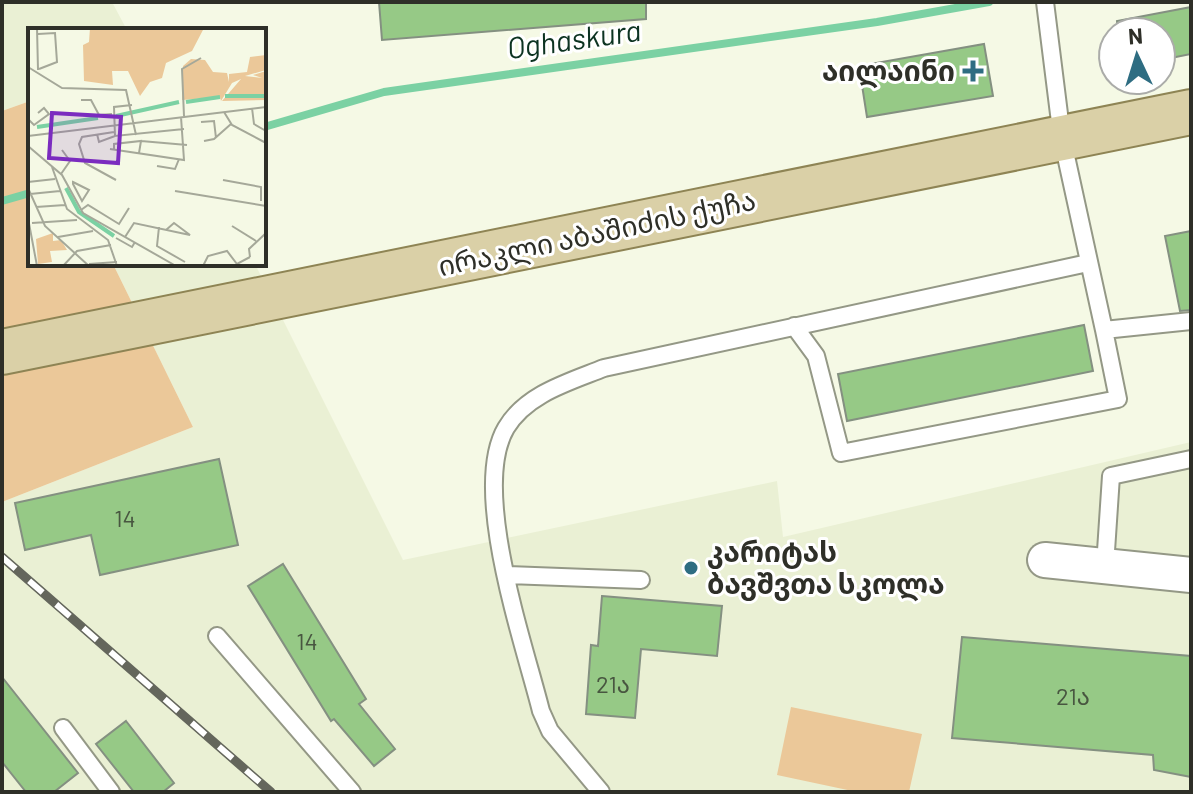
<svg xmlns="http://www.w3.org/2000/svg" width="1193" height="794" font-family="Barlow,'Noto Sans Georgian',sans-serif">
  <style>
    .built { fill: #eaf0d4 }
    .green { fill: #ebc899 }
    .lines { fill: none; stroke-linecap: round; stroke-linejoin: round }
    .stream { stroke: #7bd1a3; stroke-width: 8 }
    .building { fill: #96c986; stroke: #849081; stroke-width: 2 }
    .lane-casing { stroke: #949886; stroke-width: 20 }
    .street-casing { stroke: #949886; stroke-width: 38 }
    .primary-casing { stroke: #8e8454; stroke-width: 48 }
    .lane { stroke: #fff; stroke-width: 16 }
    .street { stroke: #fff; stroke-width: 34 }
    .primary { stroke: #dad0a7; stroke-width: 44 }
    .rail-casing { stroke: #64665c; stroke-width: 9 }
    .rail { stroke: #fff; stroke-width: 6; stroke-dasharray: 18; stroke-linecap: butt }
    .poi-dot { fill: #2e6d82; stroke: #fff; stroke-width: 3 }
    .labels { text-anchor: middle; stroke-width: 6; stroke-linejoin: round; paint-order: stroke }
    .number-label { font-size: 24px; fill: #485640 }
    .poi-label { font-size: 28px; font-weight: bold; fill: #2e2f28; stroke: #fff; text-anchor: end }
    .street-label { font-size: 28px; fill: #2e2f28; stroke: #fff }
    .water-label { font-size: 30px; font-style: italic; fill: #0c3321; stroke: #fff }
    .inset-river { fill: none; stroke: #7bd1a3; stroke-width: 4 }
    .inset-road { fill: none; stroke: #a5a899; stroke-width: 2 }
    .view { fill: #7b2cbf; fill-opacity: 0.15; stroke: #7b2cbf; stroke-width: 4 }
    .inset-edge { fill: none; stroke: #2e2f28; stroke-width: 4 }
  </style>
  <rect width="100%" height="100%" fill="#f5f9e5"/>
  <path class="built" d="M2 2H112L127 30H30V101L2 111Z
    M113 264H255L403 560 777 481 783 537 1191 442V792H2V502L193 427Z"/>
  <path class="green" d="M30 101V264H113L193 427 2 502V111Z
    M791 707 922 734 909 792H857L777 775Z"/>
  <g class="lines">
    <path class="stream" d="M264 127 384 92 877 22 989 2
      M2 201 30 193"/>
  </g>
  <path class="building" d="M379 2H646V19L382 40Z
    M1191 7V54L1161 60V32H1118L1117 21Z
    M984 44 993 96 867 117 859 66Z
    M1191 231V310L1180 311 1165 236Z
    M1084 325 1093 371 847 421 838 374Z
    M219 459 238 545 100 575 91 535 25 550 15 503Z
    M283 564 366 699 359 704 395 749 374 766 334 719 331 721 248 586Z
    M602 596 722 606 717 656 641 649 635 718 586 714 591 645 598 646Z
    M962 637 1191 656V777L1154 770 1153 755 952 738Z
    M2 677 78 773 54 792H26L2 762Z
    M126 721 174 783 163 792H134L96 744Z"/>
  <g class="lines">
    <g class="lane-casing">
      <path id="lane" d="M1045 2 1062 138 1104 330 1191 321
        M794 326 816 356 841 453 1118 399 1104 330
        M1105 566 1111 476 1191 459
        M508 575 641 580
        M217 636 352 792
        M63 728 111 792
        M601 792 550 731 541 711C524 643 470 489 506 428 526 394 569 382 604 368L1088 263"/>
    </g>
    <g class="street-casing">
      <path id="street" d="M1045 560 1191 575"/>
    </g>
    <g class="primary-casing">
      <path id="primary" d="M2 352 1191 112"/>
    </g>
    <use href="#lane" class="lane"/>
    <use href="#street" class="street"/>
    <use href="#primary" class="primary"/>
    <g class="rail-casing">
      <path id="rail" d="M2 557 271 792"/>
    </g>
    <use href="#rail" class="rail"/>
  </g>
  <g class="poi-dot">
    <path d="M969 59h8v8h8v8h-8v8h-8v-8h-8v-8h8z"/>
    <circle cx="691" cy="568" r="8"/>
  </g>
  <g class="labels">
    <g class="number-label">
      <text x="125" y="527">14</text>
      <text x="307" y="650">14</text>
      <text x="613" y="693">21ა</text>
      <text x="1073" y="705">21ა</text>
    </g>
    <g class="poi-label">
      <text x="955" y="81">აილაინი</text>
      <text x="707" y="562" text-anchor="start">კარიტას<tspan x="707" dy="32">ბავშვთა სკოლა</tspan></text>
    </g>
    <g class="street-label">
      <text transform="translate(597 233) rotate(-12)" y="10">ირაკლი აბაშიძის ქუჩა</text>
    </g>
    <g class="water-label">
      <text transform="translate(574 40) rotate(-8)" y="10">Oghaskura</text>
    </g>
  </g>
  <g transform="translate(28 28)">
    <rect width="238" height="238" fill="#f5f9e5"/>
    <path d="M62 0H176L164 23 138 35 134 50 122 54 112 68 100 43H84L85 57 56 53 55 17 61 14ZM238 27V42L217 48 234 50 225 47 238 43V72L194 73 213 51 204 55 193 73 192 69 154 72 155 38 163 31 177 32 185 44 199 45 201 54V46L219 44 222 29ZM25 205V213L33 212 39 222 22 223 24 234 10 236 8 211Z" fill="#ebc899"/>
    <path class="inset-river" d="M197 68H238M158 74 192 69M88 88 151 74M9 99 70 90M38 160 51 184 86 208"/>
    <path class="inset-road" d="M9 0 10 42M10 6 27 5 29 34 11 41M0 39 34 60 98 62 108 107M53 72H63L71 87 84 86M104 77 86 79 87 108 156 101M224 80 226 96 238 103M196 84 204 97 238 115M156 88 154 41 173 30M0 91 6 97 21 86 16 80 10 85M173 94 186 93 188 110M86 104 54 109 51 116 57 135 88 152M69 106 71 114 87 108M0 108 238 79M113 113 159 117M176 113 186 111 203 96M0 118 34 147 55 185 148 238M82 121 156 132 153 89M86 122V116L113 113 111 125M129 138 147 141 151 131M24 139 39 181 80 212 89 238M33 146 42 133 34 122M195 152 233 159V173M0 154 27 151M45 154 61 162 54 173 45 156ZM0 160 17 198 61 238M147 163 238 178M2 166 32 163M8 179 37 177M53 182 60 177 91 196 101 180M0 190 9 238M4 195 49 192M204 198 228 213M131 199 129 218 157 234M30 209 65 203M97 209 106 195 162 207 146 195 138 202M88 210 104 219 107 214M222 229 221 221 238 205M61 236 89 234M35 238 49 223 83 217M175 238 180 228 199 223 209 236 222 229"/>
    <path class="view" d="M24 85 93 89 90 135 21 130Z"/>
    <rect width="238" height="238" class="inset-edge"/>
  </g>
  <rect width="1193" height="794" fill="none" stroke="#2e2f28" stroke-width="8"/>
  <g transform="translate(1137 56) rotate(356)"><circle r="38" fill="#ffffff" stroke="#abaca9" stroke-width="2"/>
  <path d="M0-6L14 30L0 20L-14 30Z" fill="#2e6d82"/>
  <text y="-12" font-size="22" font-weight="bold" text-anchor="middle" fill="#2e2f28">N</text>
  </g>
</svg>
